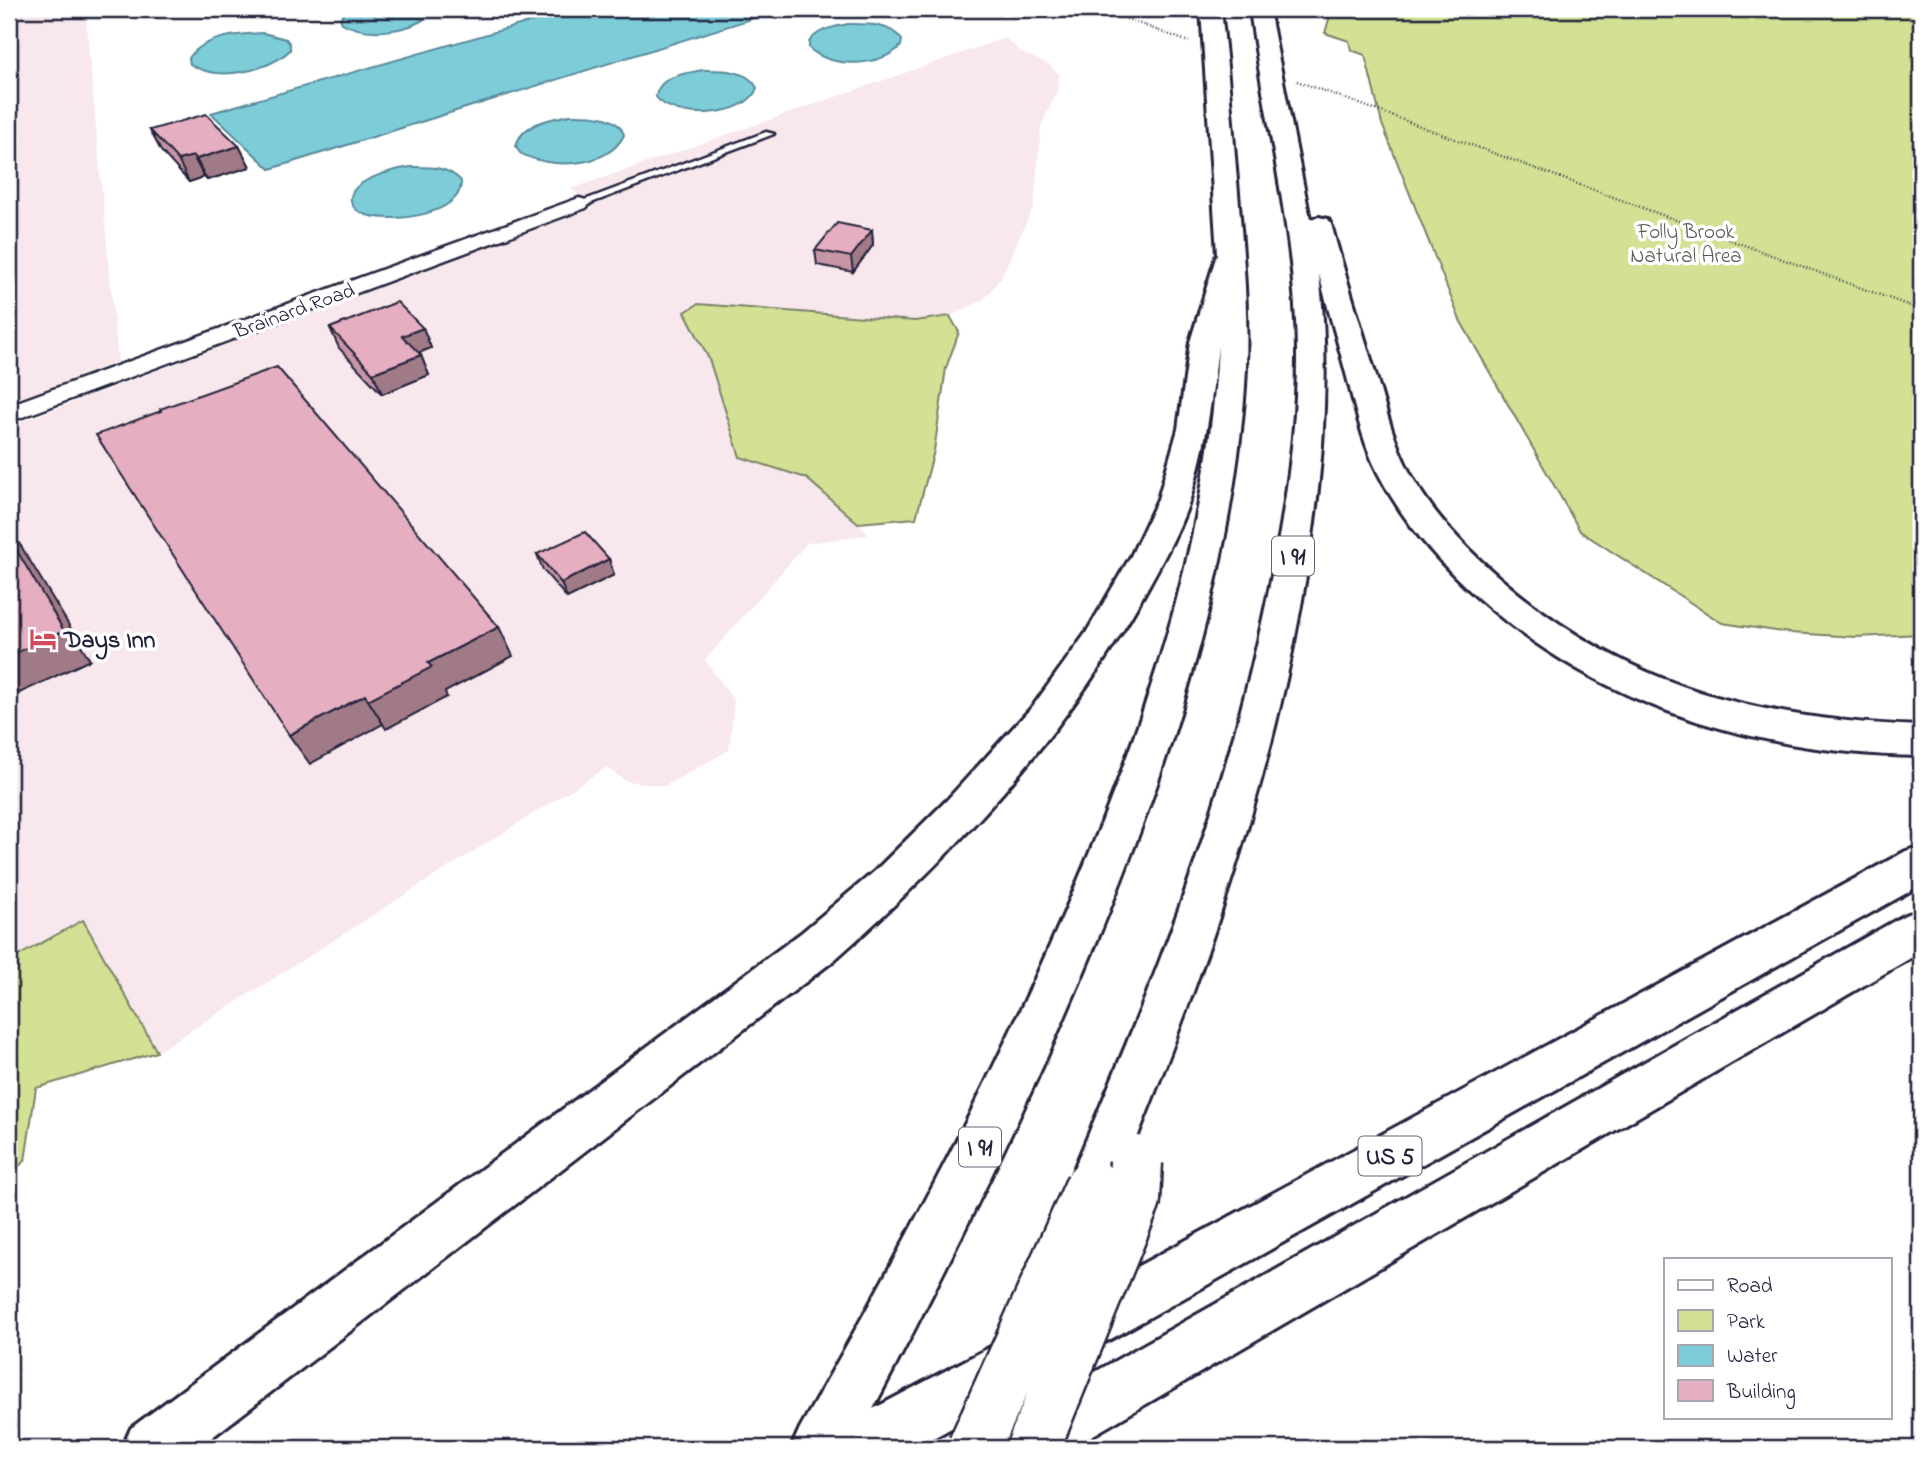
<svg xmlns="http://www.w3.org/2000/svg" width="1930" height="1457" font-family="'Indie Flower',sans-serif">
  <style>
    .built { fill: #f8e7ec }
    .green { fill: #d2e194; stroke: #7a8268; stroke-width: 2 }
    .water { fill: #7dcdd9; stroke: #59899a; stroke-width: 2 }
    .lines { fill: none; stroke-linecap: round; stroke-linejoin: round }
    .service-casing { stroke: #22223b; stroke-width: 5 }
    .minor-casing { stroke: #22223b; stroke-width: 5 }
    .motorway-casing { stroke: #22223b; stroke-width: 6 }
    .path { stroke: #22223b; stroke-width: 2.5; stroke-dasharray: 1 2.5; stroke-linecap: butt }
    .service { fill: #fff; fill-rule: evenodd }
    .minor { fill: #fff; fill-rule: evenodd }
    .motorway { fill: #fff; fill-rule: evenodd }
    .motorway-bridge-casing { stroke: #22223b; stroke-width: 57; stroke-linecap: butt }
    .motorway-bridge { stroke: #fff; stroke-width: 52 }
    .wall { fill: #c696a6; stroke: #22223b; stroke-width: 2 }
    .shaded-wall { fill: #a17a87; stroke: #22223b; stroke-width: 2 }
    .building { fill: #e6aec1; stroke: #22223b; stroke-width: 2 }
    .labels { text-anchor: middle; stroke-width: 7; stroke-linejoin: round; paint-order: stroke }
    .far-park-label { font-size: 21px; fill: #575b56; stroke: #fff }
    .far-street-label { font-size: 21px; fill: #22223b; stroke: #fff }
    .shield { fill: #fff; stroke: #646476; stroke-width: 2 }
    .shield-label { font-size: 23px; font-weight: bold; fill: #22223b }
    .poi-label { font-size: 24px; font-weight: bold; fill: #22223b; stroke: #fff; text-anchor: start }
  </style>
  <rect width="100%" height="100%" fill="#fff"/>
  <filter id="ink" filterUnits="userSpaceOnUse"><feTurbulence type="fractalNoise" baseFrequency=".0143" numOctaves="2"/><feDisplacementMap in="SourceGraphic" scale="14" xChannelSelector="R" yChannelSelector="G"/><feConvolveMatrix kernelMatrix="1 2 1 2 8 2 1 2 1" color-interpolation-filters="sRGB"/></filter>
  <g filter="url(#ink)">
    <path class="built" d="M9 9H85L118 362 9 402Z
      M1005 38 1022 53 1050 65 1059 75 1057 92 1041 126 1034 206 1000 279 983 300 950 316 915 321 698 304 685 312 709 359 740 457 806 478 853 516 868 535 807 543 705 660 734 701 729 750 665 786 625 781 607 767 157 1052 84 920 9 961V426L593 208 571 189Z"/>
    <path class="green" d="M1327 9H1921V634L1856 637 1790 633 1722 623 1580 531 1460 320 1382 124 1365 55 1351 50 1349 41 1325 33 1329 19Z
      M698 304 915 321 950 316 959 332 946 368 934 451 916 518 858 523 806 478 740 457 709 359 685 312Z
      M83 920 157 1052 36 1088 25 1161 9 1174V961Z"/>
    <path class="water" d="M348 9H434V10C415 33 367 37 342 23L340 18Z
      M575 9H783L270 169 211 113Z
      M848 24C866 24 891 23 902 40L901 46C880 67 831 69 809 48V42C818 29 833 27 848 24Z
      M263 33 286 39 290 44V50C268 72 216 82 190 64L189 58C204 36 239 34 263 33Z
      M703 70C721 70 748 69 757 88 747 118 674 121 656 97 658 76 686 73 703 70Z
      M570 115C589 115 618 114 624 135 608 169 548 169 520 153L516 146C522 123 550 119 570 115Z
      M411 167C430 167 448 166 461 181 463 216 389 224 364 214 359 212 354 209 352 204 342 181 397 169 411 167Z"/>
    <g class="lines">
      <g class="service-casing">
        <path id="service" d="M766 132 774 134 583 206 574 204Z"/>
      </g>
      <g class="minor-casing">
        <path id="minor" d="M579 198 586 200 590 204 586 208 9 422V405Z"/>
      </g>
      <g class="motorway-casing">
        <path id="motorway" d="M1201 9H1221C1228 70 1233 132 1238 193 1244 262 1250 331 1244 400 1225 618 1149 824 1062 1023 1004 1154 940 1282 873 1409L1021 1331 1041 1339 1049 1359 1041 1379 915 1448H791L800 1428C901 1251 998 1071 1077 883 1149 713 1209 532 1218 346 1212 397 1206 447 1191 496 1180 531 1160 565 1143 596 1063 739 954 854 833 961L198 1448H122L131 1428 801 933 875 871 947 800 1033 706 1086 633 1131 556 1158 499 1178 429 1190 342 1217 254Z
          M1250 9H1269L1310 219 1319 217 1328 219 1331 224C1344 272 1359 319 1373 366 1384 402 1392 438 1409 471 1431 513 1466 549 1501 579 1628 688 1758 720 1921 726V756C1756 753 1602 708 1477 597 1438 562 1402 520 1378 473 1361 439 1354 402 1344 366 1336 336 1327 305 1319 274 1332 384 1321 492 1302 600 1265 810 1191 1008 1110 1204L1092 1211 1074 1204 1067 1186C1098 1111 1131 1036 1160 960 1206 840 1243 717 1269 590 1285 511 1298 429 1297 348 1295 233 1265 122 1250 9Z
          M1921 846V885L1093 1349 1074 1357 1055 1349 1047 1330 1055 1311 1906 851Z
          M1921 910V952L1071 1448H1005L1001 1440 1010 1420 1905 915Z"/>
      </g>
      <path class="path" d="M1100 9 1189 42
        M1297 81 1921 310"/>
      <use href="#service" class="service"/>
      <use href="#minor" class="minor"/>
      <use href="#motorway" class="motorway"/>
      <g class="motorway-bridge-casing">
        <path id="motorway-bridge" d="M974 1448 1092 1186
          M1033 1448 1134 1200 1136 1162"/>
      </g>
      <use href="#motorway-bridge" class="motorway-bridge"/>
    </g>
    <path class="wall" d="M150 130 239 146 250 167 207 180 204 177 189 182 161 151Z
      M872 230 873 245 853 272 817 265 815 250Z
      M330 328H423L431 348 419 353 429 375 382 394 339 348Z
      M537 554 609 559 614 575 567 598 543 570Z"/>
    <path class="shaded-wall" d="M239 146 250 167 207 180 196 159Z
      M193 156 204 177 189 182 178 160Z
      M872 230 873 245 853 272 851 257Z
      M423 328 431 348 410 356 402 336Z
      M421 355 429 375 382 394 373 373Z
      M9 530 21 546 90 660 9 698Z
      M609 559 614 575 567 598 561 583Z
      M499 627 513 656 445 692 447 697 386 729 368 700 428 663Z
      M365 695 383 724 310 764 289 735Z"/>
    <path class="building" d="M206 114 239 146 196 159 193 156 178 160 150 130Z
      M837 223 872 230 851 257 815 250Z
      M397 302 423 328 402 336 421 355 373 373 330 328Z
      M277 367 499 627 428 663 432 667 368 700 365 695 289 735 96 435 161 411 160 409Z
      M585 532 609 559 561 583 537 554Z
      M9 537 64 631 9 656Z"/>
  </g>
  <defs>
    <g id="hotel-bare" transform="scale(2.1)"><path d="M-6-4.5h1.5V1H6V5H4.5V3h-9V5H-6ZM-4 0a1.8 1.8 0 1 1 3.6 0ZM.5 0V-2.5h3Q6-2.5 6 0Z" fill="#d1495b" stroke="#fff" stroke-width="2.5" paint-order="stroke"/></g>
  </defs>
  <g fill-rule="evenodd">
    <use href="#hotel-bare" x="43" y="639"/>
  </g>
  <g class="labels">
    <g class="far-park-label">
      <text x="1686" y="238">Folly Brook<tspan x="1686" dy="24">Natural Area</tspan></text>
    </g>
    <g class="far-street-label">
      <text transform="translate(294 310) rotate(-20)" y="7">Brainard Road</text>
    </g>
    <g class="shield">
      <rect x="1272" y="536.5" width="42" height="39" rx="5"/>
      <rect x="959" y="1127.5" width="42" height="39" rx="5"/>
      <rect x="1358.5" y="1136.5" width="63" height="39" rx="5"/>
    </g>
    <g class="shield-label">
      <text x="1293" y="564">I 91</text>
      <text x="980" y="1155">I 91</text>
      <text x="1390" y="1164">US 5</text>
    </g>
    <g class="poi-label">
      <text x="64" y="647">Days Inn</text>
    </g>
  </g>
  <rect width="1930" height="1457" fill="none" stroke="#fff" stroke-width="35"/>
  <rect x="18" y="18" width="1895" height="1422" fill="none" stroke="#22223b" stroke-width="2.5" filter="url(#ink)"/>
  <rect x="1664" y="1258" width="228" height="161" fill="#ffffff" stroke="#a7a7b1" stroke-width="2"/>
  <rect x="1678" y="1280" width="35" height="10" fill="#ffffff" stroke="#a7a7b1" stroke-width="2"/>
  <text x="1727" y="1292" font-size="21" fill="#22223b">Road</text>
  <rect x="1678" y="1310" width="35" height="21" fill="#d2e194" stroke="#a7a7b1" stroke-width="2"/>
  <text x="1727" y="1328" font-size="21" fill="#22223b">Park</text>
  <rect x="1678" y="1345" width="35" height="21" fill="#7dcdd9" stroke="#a7a7b1" stroke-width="2"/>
  <text x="1727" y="1362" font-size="21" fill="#22223b">Water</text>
  <rect x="1678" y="1380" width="35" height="21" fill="#e6aec1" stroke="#a7a7b1" stroke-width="2"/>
  <text x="1727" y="1398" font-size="21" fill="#22223b">Building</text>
</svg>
